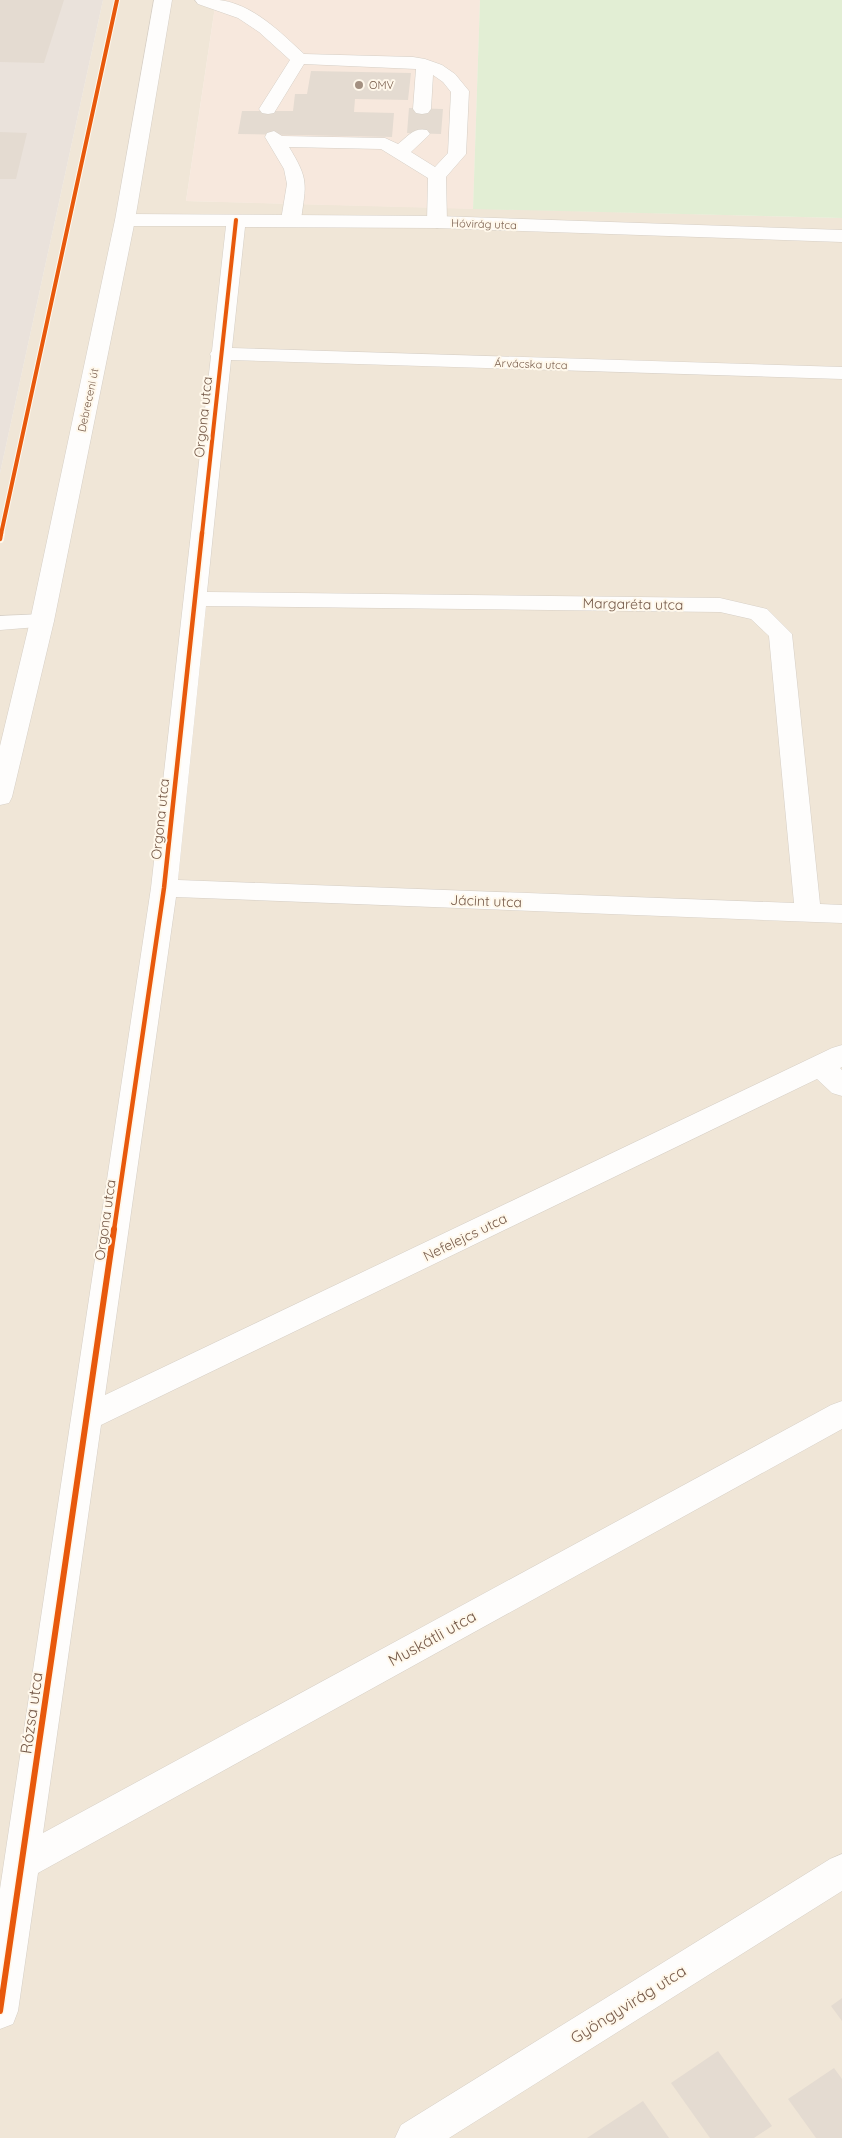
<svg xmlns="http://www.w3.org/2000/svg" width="842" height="2138" font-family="Quicksand,sans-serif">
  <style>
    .residential { fill: #f0e6d7 }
    .commercial { fill: #f7e8dd }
    .industrial { fill: #eae2db }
    .green { fill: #e2eed4 }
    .building { fill: #e4dbd1 }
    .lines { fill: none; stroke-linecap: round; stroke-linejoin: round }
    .service-casing { stroke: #d6cfc6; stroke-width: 1 }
    .minor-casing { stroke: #d6cfc6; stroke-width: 1 }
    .tertiary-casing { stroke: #d6cfc6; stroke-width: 1 }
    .service { fill: #fefdfc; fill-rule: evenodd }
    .minor { fill: #fefdfc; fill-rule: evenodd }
    .tertiary { fill: #fefdfc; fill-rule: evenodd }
    .cycleway-far2-casing { stroke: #fff8eb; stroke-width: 6 }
    .cycleway-far1-casing { stroke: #fff8eb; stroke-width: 8 }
    .cycleway-casing { stroke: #fff8eb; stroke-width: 9 }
    .cycleway-far2 { stroke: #e8590c; stroke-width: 4 }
    .cycleway-far1 { stroke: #e8590c; stroke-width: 4.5 }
    .cycleway { stroke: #e8590c; stroke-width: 6 }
    .poi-dot { fill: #a39081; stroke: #fff8eb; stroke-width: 2 }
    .labels { text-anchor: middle; stroke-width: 4; stroke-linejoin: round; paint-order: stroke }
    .far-poi-label { font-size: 11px; fill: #765a49; stroke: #fff8eb; text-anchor: start }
    .far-street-label { font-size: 11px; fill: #765a49; stroke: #fff8eb }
    .street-label { font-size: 14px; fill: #765a49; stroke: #fff8eb }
    .near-street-label { font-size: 16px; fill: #765a49; stroke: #fff8eb }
  </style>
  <rect width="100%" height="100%" fill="#f7f3ea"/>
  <path class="residential" d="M103 0H216L186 201 842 218V2138H0V473Z"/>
  <path class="commercial" d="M216 0H480L473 209 186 201Z"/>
  <path class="industrial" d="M0 0H103L0 473Z"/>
  <path class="green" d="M480 0H842V218L473 209Z"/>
  <path class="building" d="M0 0H64L44 63 0 62Z
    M311 71 411 73 408 100 355 99 354 112 394 113 392 137 238 134 242 111H293L295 94H307Z
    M409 108 443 109 441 134 407 133Z
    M0 132 27 133 16 179H0Z
    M842 1998V2021L831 2006Z
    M718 2051 772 2126 754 2138H710L671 2083Z
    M834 2068 842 2079V2138H816L788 2099Z
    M643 2101 669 2138H587Z"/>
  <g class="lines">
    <g class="service-casing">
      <path id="service" d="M195 0C203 0 211 0 219 0 253 4 280 32 304 54L413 57 425 59 442 65 455 74 469 91 466 154 446 177 447 222 444 226 437 228 430 226 427 222 428 178 381 149 289 147C309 180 306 183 301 220L298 224 291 226 284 224 281 220 287 184 284 169 265 137 267 133 274 131 282 136 385 138 398 144C408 136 414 127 427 130L430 134 411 152 435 167 448 153 451 92 443 82 433 75 431 109 428 113 422 114 416 113 413 109 416 69 304 64 274 113 268 114 262 113 259 109 290 60 259 32 238 18 198 4Z
        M42 614 50 616 54 621 50 626 0 630V616Z"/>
    </g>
    <g class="minor-casing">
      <path id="minor" d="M125 214 437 216 842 230V242L437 228 245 227 232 348 842 367V379L231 360 207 592 720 598 767 609 792 634 820 904 842 905V923L176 897 105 1395 832 1048 842 1045V1067L840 1068 842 1070V1096L832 1093 817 1079 101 1425 43 1833 831 1405 842 1401V1429L38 1873 18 2011 13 2024 0 2029V1889L151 888 211 356 210 354 212 351 226 226H125L118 224 115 220 118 216ZM206 606 720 612 751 619 769 636 794 903 178 880Z
        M842 1854V1891L449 2138H395L401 2125 830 1859Z"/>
    </g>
    <g class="tertiary-casing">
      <path id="tertiary" d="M154 0H172L135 220 54 621 12 797 9 803 0 805V746L30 621 115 220Z"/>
    </g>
    <use href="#service" class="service"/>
    <use href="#minor" class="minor"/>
    <use href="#tertiary" class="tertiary"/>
    <g class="cycleway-far2-casing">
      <path id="cycleway-far2" d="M1 534 117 0
        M202 534 236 220"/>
    </g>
    <g class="cycleway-far1-casing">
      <path id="cycleway-far1" d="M0 539 1 533
        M114 1230 164 888 202 533"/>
    </g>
    <g class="cycleway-casing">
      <path id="cycleway" d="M0 2011 114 1229"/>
    </g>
    <use href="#cycleway-far2" class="cycleway-far2"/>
    <use href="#cycleway-far1" class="cycleway-far1"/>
    <use href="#cycleway" class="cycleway"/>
  </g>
  <circle class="poi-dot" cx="359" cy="85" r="5"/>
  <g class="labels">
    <g class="far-poi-label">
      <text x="369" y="89">OMV</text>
    </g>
    <g class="far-street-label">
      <text transform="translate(484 224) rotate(2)" y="4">Hóvirág utca</text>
      <text transform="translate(531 364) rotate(2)" y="4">Árvácska utca</text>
      <text transform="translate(88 400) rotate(-78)" y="4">Debreceni út</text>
    </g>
    <g class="street-label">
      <text transform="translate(203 417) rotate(-84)" y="5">Orgona utca</text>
      <text transform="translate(633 604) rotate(1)" y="5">Margaréta utca</text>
      <text transform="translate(160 819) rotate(-84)" y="5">Orgona utca</text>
      <text transform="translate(486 901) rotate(2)" y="5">Jácint utca</text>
      <text transform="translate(105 1220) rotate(-82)" y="5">Orgona utca</text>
      <text transform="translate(465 1237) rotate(-26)" y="5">Nefelejcs utca</text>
    </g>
    <g class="near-street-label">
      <text transform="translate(432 1638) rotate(-29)" y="6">Muskátli utca</text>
      <text transform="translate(31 1713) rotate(-82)" y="6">Rózsa utca</text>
      <text transform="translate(628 2004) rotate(-32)" y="6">Gyöngyvirág utca</text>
    </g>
  </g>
</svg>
